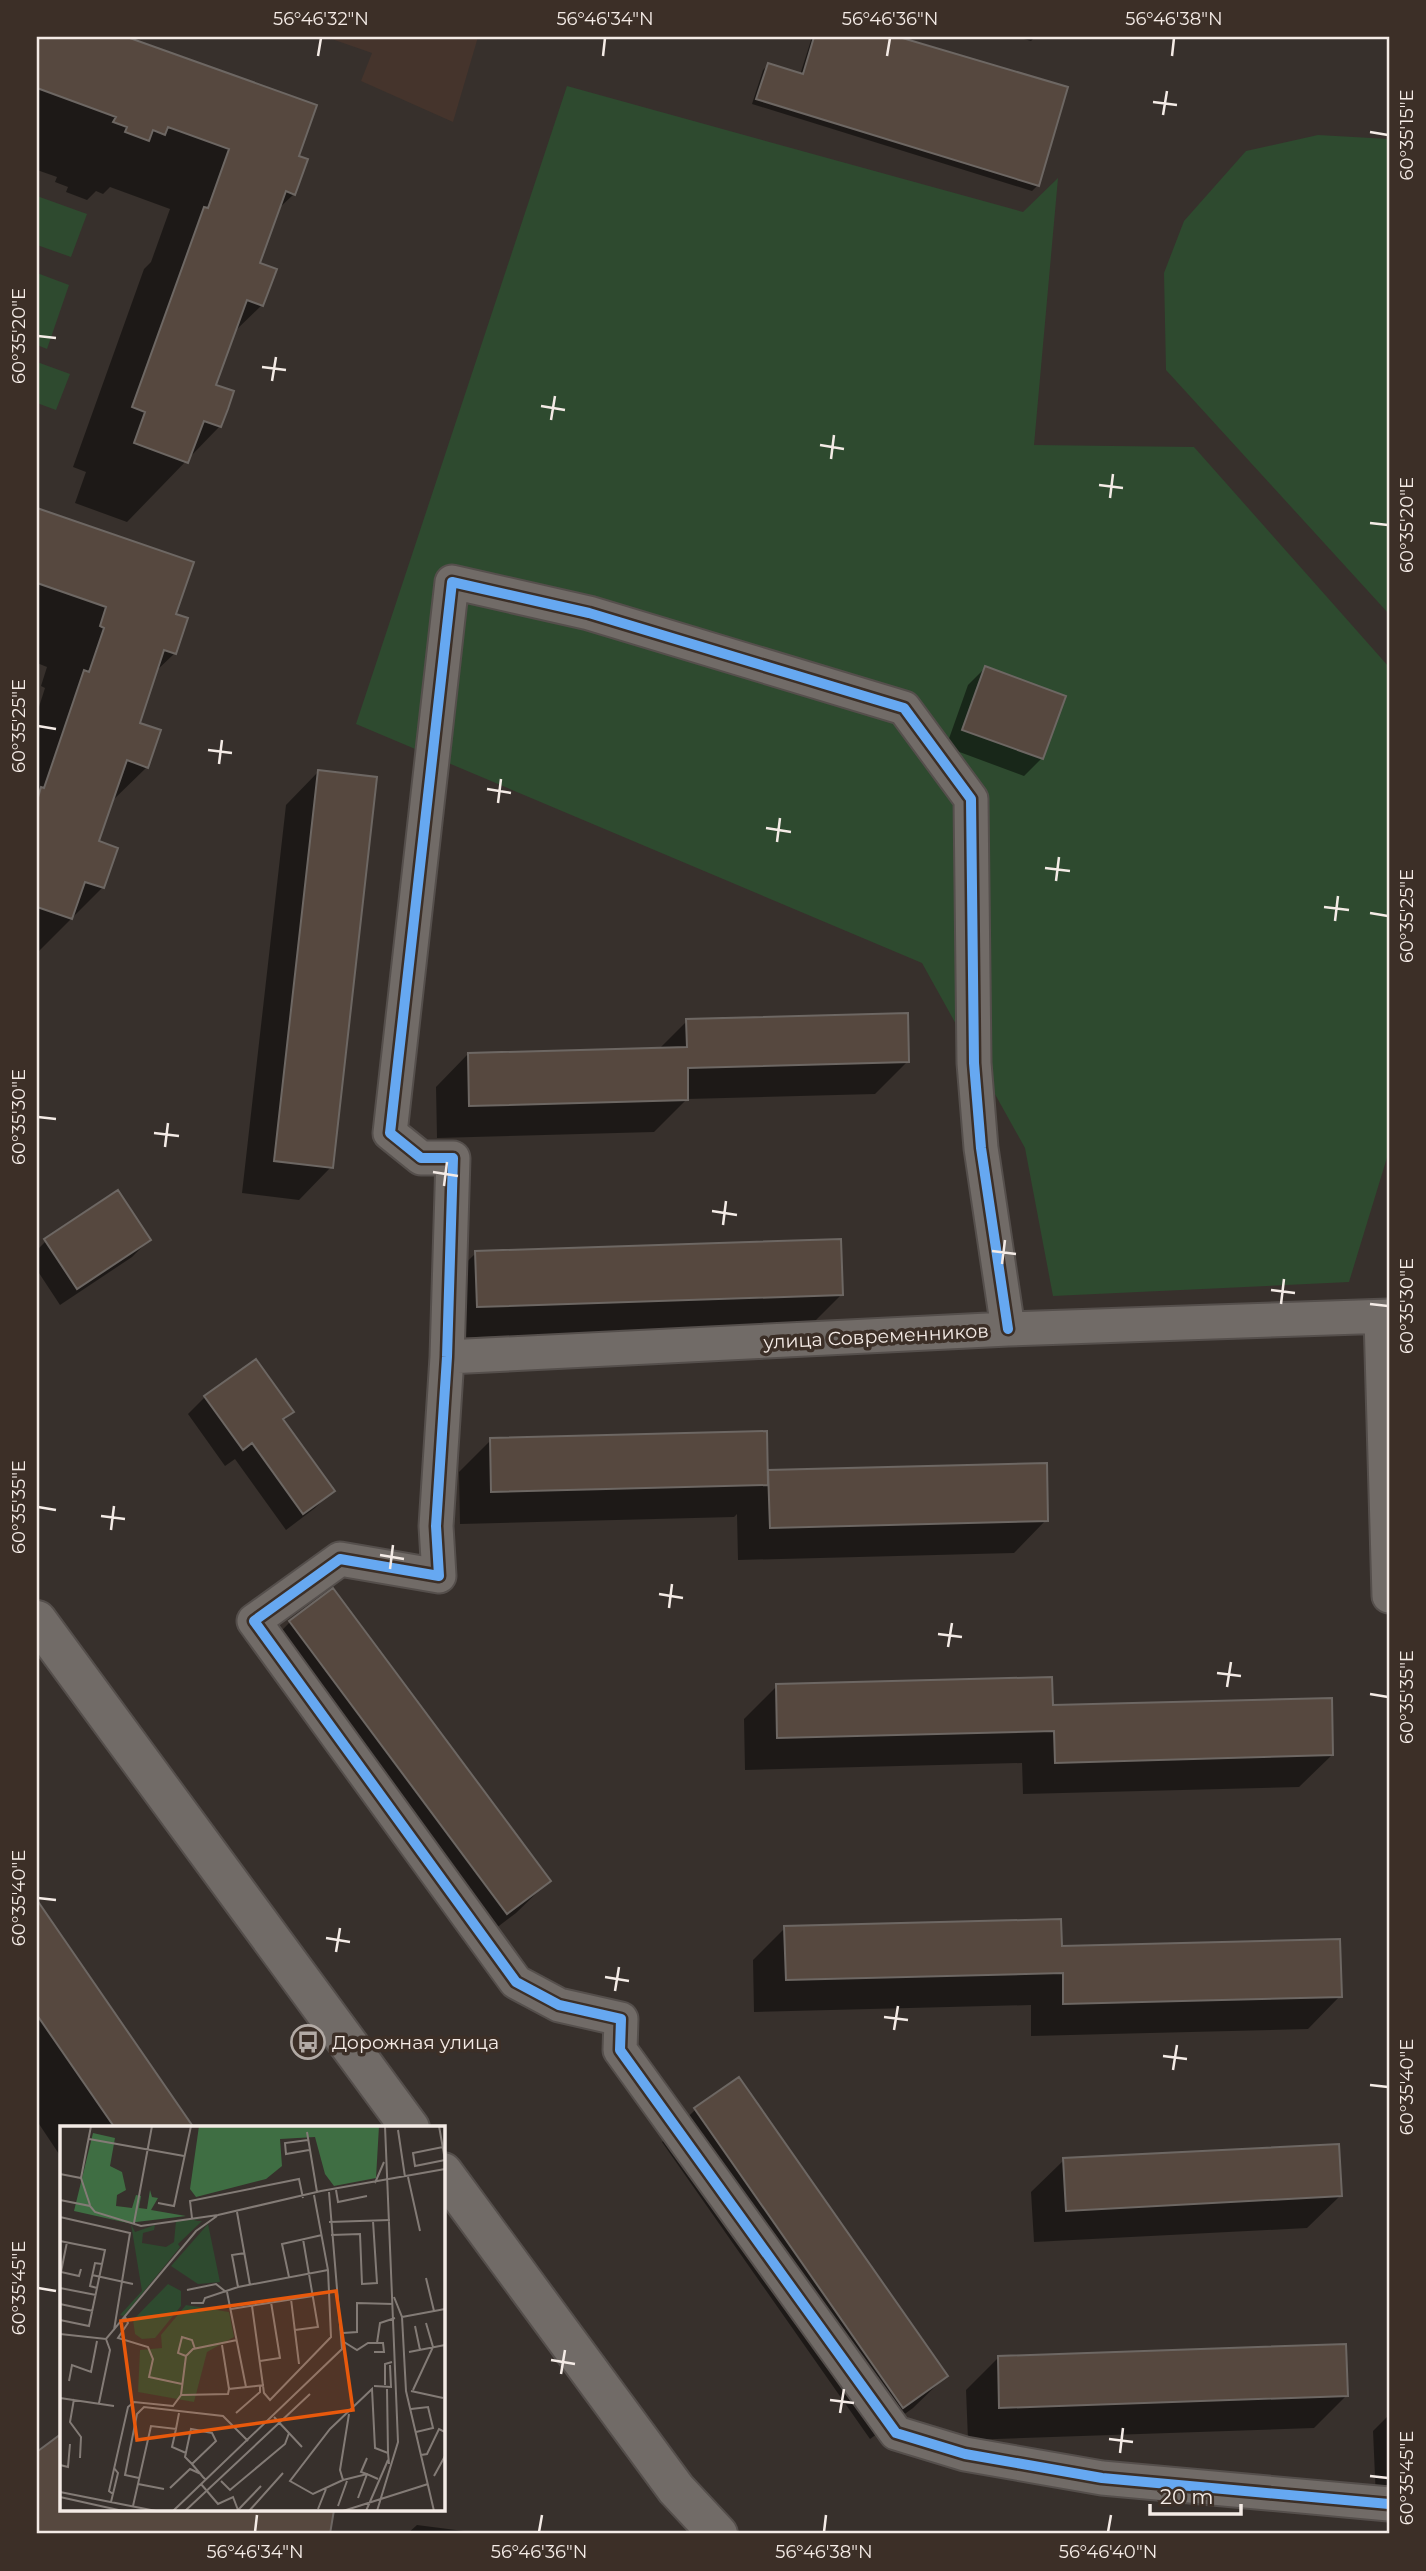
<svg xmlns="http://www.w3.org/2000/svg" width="1426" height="2571" font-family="Montserrat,sans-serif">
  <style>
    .commercial { fill: #45342c }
    .green { fill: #2e4a2f }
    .shadow { fill: #0007 }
    .building { fill: #56483f; stroke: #6d6763; stroke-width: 2 }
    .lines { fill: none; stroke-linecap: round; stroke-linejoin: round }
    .minor-casing { stroke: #554f4c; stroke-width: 37 }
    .tertiary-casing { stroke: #554f4c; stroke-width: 42 }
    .minor { stroke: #716b67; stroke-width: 33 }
    .tertiary { stroke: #716b67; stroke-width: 38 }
    .cycleway-casing { stroke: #3c2f27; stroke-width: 15 }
    .cycleway { stroke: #66a8f1; stroke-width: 10 }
    .ticks { fill: none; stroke: #f4ebe6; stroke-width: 2.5 }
    .labels { text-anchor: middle; stroke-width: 7; stroke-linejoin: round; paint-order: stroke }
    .street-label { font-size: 19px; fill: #f4ebe6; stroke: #3c2f27 }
    .poi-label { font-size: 19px; fill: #f4ebe6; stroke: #3c2f27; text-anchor: start }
    .inset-road { fill: none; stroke: #837b76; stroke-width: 2 }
    .view { fill: #e8590c; fill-opacity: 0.15; stroke: #e8590c; stroke-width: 3.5 }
    .inset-edge { fill: none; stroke: #f4ebe6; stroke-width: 3.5 }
    .neatline { fill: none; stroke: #f4ebe6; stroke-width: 2.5 }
    .ticks-label { font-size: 18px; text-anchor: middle; fill: #f4ebe6 }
  </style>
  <rect width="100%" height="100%" fill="#37302c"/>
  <path class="commercial" d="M326 37H478L453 122 361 81 372 53Z"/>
  <path class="green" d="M567 86 1023 212 1058 178 1034 445 1194 447 1389 667V1151L1349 1282 1053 1296 1025 1148 922 963 356 724Z
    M1318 135 1389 139V614L1166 370 1164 273 1184 221 1246 151Z
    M37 196 87 214 71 257 37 245Z
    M37 273 69 285 47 349 37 345Z
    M37 362 70 374 56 410 37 403Z"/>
  <path class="shadow" d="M37 37H121L315 106 296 157 294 194 277 210 258 265 262 305 233 333 214 386 220 426 127 522 75 503 86 472 73 467 144 269 151 262 170 209 110 187 103 194 96 191 87 200 66 192 68 187 55 182 57 177 37 170Z
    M812 37H893L1066 89 1038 185 1032 191 752 104 763 70 768 65 800 75Z
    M1017 37H1035L1031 41Z
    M37 510 192 563 174 615 175 653 154 673 137 724 147 767 110 803 97 842 103 887 37 953V713L45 688 41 686 47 667 37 663Z
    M985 668 1042 758 1024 776 946 747 968 685Z
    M318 772 331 1167 299 1200 242 1193 286 805Z
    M687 1021 908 1061 875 1094 687 1099 654 1132 437 1138 436 1087 468 1054 659 1049Z
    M149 1240 132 1257 60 1305 37 1270V1250L46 1241Z
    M476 1253 842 1294 809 1327 445 1338 443 1285Z
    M256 1361 292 1412 283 1421 332 1491 315 1508 286 1530 235 1459 225 1466 188 1414 205 1397Z
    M491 1440 766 1475 769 1472 1046 1520 1014 1553 738 1560 737 1514 734 1517 460 1524 459 1472Z
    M290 1622 549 1881 516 1913 474 1945 258 1655Z
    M777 1686 1051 1707 1332 1755 1299 1787 1023 1794 1022 1763 745 1770 744 1719Z
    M37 1903 192 2128H61V2157L37 2121Z
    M785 1928 1060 1948 1340 1996 1308 2029 1031 2036V2005L754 2012 753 1960Z
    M738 2079 946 2376 913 2408 870 2439 662 2142 695 2110Z
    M1064 2160 1340 2196 1307 2228 1034 2242 1031 2192Z
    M999 2357 1346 2396 1314 2428 968 2440 966 2390Z
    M1389 2415V2499H1376L1373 2431Z
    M61 2436V2510H332L329 2534H37V2454Z
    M417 2525 487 2534H407Z"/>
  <path class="building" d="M37 37H127L317 105 299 156 308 159 295 195 286 191 260 263 277 269 263 306 247 300 216 385 234 391 228 409 221 427 204 421 188 463 134 443 145 412 132 407 204 207 208 208 229 149 168 127 165 135 153 130 149 141 125 132 127 127 113 122 116 117 37 88Z
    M814 37H899L1068 87 1039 186 756 99 768 63 803 74Z
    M37 508 194 562 176 614 188 618 176 654 164 650 140 723 161 730 148 768 127 760 99 841 118 848 104 888 85 882 72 919 37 907V801L41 787 44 788 84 670 89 672 104 628 100 626 106 607 37 583Z
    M985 666 1066 696 1043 759 962 730Z
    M318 770 377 777 333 1168 274 1161Z
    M908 1013 909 1062 688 1068V1100L469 1106 468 1053 687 1047 686 1019Z
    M118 1190 151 1240 77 1289 44 1239Z
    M841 1239 843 1295 477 1307 475 1251Z
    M256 1359 294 1412 283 1419 335 1491 303 1514 252 1443 243 1450 204 1396Z
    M767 1431 768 1485 491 1492 490 1438Z
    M1047 1463 1048 1521 770 1528 768 1470Z
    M333 1588 551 1881 507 1914 289 1621Z
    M1052 1677 1053 1705 1332 1698 1333 1755 1055 1763 1054 1731 777 1738 776 1684Z
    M37 1900 194 2128H115L37 2015Z
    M1061 1919 1062 1946 1340 1939 1342 1997 1063 2004V1973L786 1980 784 1926Z
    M739 2077 948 2376 903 2408 694 2108Z
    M1339 2144 1342 2196 1066 2211 1063 2158Z
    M1346 2344 1348 2396 999 2408 998 2356Z
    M61 2434V2510H334L330 2534H37L38 2451Z"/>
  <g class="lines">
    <g class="minor-casing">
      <path id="minor" d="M1381 1317 1389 1596
        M1008 1329 981 1148 974 1063 971 799 904 708 589 613 452 582 390 1133 421 1158H453L447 1357 436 1526 439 1576 340 1559 254 1621 516 1982 559 2005 621 2019 620 2050 896 2433 965 2454 1102 2478 1389 2504
        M447 1357 1008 1329 1389 1316"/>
    </g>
    <g class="tertiary-casing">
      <path id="tertiary" d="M37 1620 410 2128
        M443 2172 676 2489 718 2534"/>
    </g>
    <use href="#minor" class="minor"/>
    <use href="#tertiary" class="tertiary"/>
    <g class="cycleway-casing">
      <path id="cycleway" d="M1008 1329 981 1148 974 1063 971 799 904 708 589 613 452 582 390 1133 421 1158H453L447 1357 436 1526 439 1576 340 1559 254 1621 516 1982 559 2005 621 2019 620 2050 896 2433 965 2454 1102 2478 1389 2504"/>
    </g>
    <use href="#cycleway" class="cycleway"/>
  </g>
  <path class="ticks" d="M318 56 321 38M603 56 605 38M887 56 890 38M1172 56 1174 38M1153 102 1177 105M1163 115 1167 91M1370 132 1388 135M38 336 56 338M262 367 286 370M272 381 276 357M541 406 565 410M551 420 555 396M820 445 844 449M831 459 834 435M1099 485 1123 488M1110 498 1113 474M1370 523 1388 525M38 726 56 729M208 750 232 753M219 764 222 740M487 789 511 793M498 803 501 779M766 828 791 832M777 842 780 818M1045 868 1070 871M1056 881 1059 857M1324 907 1349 910M1370 913 1388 916M1335 921 1338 896M38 1117 56 1119M154 1133 179 1136M165 1147 168 1123M433 1172 458 1176M444 1186 447 1162M712 1211 737 1215M723 1225 726 1201M992 1251 1016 1254M1002 1264 1005 1240M1271 1290 1295 1293M1281 1304 1284 1279M1370 1304 1388 1306M38 1507 56 1510M101 1516 125 1519M111 1530 114 1506M380 1555 404 1559M390 1569 393 1545M659 1594 683 1598M669 1608 672 1584M938 1634 962 1637M948 1647 952 1623M1217 1673 1241 1676M1227 1687 1231 1662M1370 1694 1388 1697M38 1898 56 1900M326 1938 350 1942M336 1952 340 1928M605 1977 629 1981M615 1991 619 1967M884 2017 908 2020M894 2030 898 2006M1163 2056 1187 2059M1173 2070 1177 2045M1370 2085 1388 2087M38 2288 56 2291M551 2360 575 2364M561 2374 565 2350M830 2400 854 2403M840 2413 844 2389M1109 2439 1133 2442M1120 2453 1123 2428M1370 2476 1388 2478M255 2532 257 2515M539 2532 542 2515M824 2532 826 2515M1108 2532 1111 2515"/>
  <defs>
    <g id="bus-ring" transform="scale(1.75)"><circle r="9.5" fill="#3c2f27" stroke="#b2aaa5" stroke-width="1.5"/><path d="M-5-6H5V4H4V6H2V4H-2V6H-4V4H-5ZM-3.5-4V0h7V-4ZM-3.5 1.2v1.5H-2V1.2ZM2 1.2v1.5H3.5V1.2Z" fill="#b2aaa5"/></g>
  </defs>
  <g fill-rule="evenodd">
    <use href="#bus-ring" x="308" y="2042"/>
  </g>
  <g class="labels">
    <g class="street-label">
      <text transform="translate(876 1336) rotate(-3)" y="7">улица Современников</text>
    </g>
    <g class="poi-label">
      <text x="332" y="2049">Дорожная улица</text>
    </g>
  </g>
  <g transform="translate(60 2126)">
    <rect width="385" height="385" fill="#37302c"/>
    <path d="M141 93 134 95H142L118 118 120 121 64 190 60 189 82 165 71 98 75 106 95 99 94 104 83 107 82 117 106 121 114 116 116 95ZM148 98 160 156 138 158 111 140ZM108 158 121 165V180L95 212 82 213 75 208 73 194ZM126 179 169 186 174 211 147 226 134 276 78 266 80 224 102 222 101 209Z" fill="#2e4a2f"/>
    <path d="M139 0H319L316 52 274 60 265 48 255 11 220 13 222 40 206 53 136 71 130 63ZM33 7 55 12 50 40 62 46 66 64 57 69 56 80 72 82 76 69 81 70 79 82 87 83 90 64 92 71 98 72 91 84 126 90 68 97 14 85Z" fill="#3f6e43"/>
    <path class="inset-road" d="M379 0 385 34M338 4 345 51M247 6 257 66M29 13 124 30M248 14 225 17 226 28 249 24M383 21 353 27 355 40 385 34M0 48 21 52 31 0M348 51 360 105M21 52 30 79M315 57 324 36M276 64 278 76 307 70M0 74 30 80 35 86 81 100 158 89 261 65 385 43M98 77 114 80 131 0M177 86 190 159M0 91 70 107 54 204M132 92 130 75 239 53 243 72M269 96 330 94M74 97 92 0M271 109 300 108 302 158 317 157 313 95M0 115 45 124 29 200 0 194M7 116 1 146 19 150 21 143M32 149 73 158M229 151 222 118 262 109M366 152 374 185M178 161 172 129 185 127M0 162 36 169M37 162 30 160 35 137 42 138M127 164 156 158 166 166M167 166 186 261M334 171 342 191 346 265 374 385M231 173 239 238M131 177H143L145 172 178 161 268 144M0 178 33 185M192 180 204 267 210 274 271 211 268 144 254 69M171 183 253 170M65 191 68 197 58 212 88 221 93 233 89 251 122 258M342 191 385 183M355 200 360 224M235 204 258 201 243 113M283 207 297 206V177L333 178M0 208 46 213 136 105 157 90M284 216 297 224 308 217H323L324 226H314M317 217 320 197 335 192M162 219 169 263M349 226 385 219M126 230 118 227 122 211 132 214 135 223M200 235 220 232 211 176M9 255 12 239 31 246 37 215M325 259V238L332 236M314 260 331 261 330 239M327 263 328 327M353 264 373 221 366 197M351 265 383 272M121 269 168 268 169 263 204 259M0 272 54 280M14 273 10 296 21 311 20 332M39 277 50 224 46 213M351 283 368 281 373 302 356 306M176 287 200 266V260M289 288 280 344 283 354 307 348 318 353M214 291 242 321M116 303 112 321 126 327M361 329 367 328 379 303 385 306M132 338 156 315 152 307 131 303 125 331 132 338 143 351 146 354M0 339 8 341 10 318M374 350 385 330M79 352 65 349 77 288 84 281 163 290 188 315M283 354 253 368 230 355 270 303 312 263 315 322 328 327 329 338M161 355 170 364 225 318 229 307M78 358 104 363M141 358 158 378 173 371 178 384M110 362 130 343 141 348M0 366 96 385M53 368 49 365 68 281 74 276 113 280 121 269 126 230 133 223 177 214M0 371 63 385M298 372 307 348 301 346 307 332M51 376 58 347 54 342M73 380 91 300 116 303 119 287M278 380 287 355M258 383 266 363M178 384 201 360M113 385 282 223 269 66M125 385 250 268M189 385 223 347M283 385 368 358M306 385 328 334M317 385 338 316 325 0"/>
    <path class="view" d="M276 165 293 284 77 314 61 195Z"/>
    <rect width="385" height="385" class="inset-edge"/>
  </g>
  <rect width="1426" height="2571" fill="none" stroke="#3c2f27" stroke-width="77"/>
  <path d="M1150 2504v10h91v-10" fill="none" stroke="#f4ebe6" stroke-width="3.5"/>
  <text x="1160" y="2504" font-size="21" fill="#f4ebe6" stroke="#3c2f27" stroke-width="5" paint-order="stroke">20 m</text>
  <rect x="38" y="38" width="1350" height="2494" class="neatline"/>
  <g class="ticks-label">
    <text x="321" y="25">56°46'32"N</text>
    <text x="605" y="25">56°46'34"N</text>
    <text x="890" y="25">56°46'36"N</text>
    <text x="1174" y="25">56°46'38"N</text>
    <text transform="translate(1407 135) rotate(-90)" y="6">60°35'15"E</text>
    <text transform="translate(19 336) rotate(-90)" y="6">60°35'20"E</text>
    <text transform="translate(1407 525) rotate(-90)" y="6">60°35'20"E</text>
    <text transform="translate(19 726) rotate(-90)" y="6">60°35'25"E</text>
    <text transform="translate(1407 916) rotate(-90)" y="6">60°35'25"E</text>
    <text transform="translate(19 1117) rotate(-90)" y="6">60°35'30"E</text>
    <text transform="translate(1407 1306) rotate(-90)" y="6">60°35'30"E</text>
    <text transform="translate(19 1507) rotate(-90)" y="6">60°35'35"E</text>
    <text transform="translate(1407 1697) rotate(-90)" y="6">60°35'35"E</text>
    <text transform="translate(19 1898) rotate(-90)" y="6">60°35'40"E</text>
    <text transform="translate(1407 2087) rotate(-90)" y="6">60°35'40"E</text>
    <text transform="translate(19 2288) rotate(-90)" y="6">60°35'45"E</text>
    <text transform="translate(1407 2478) rotate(-90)" y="6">60°35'45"E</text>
    <text x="255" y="2558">56°46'34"N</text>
    <text x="539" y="2558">56°46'36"N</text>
    <text x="824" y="2558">56°46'38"N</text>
    <text x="1108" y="2558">56°46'40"N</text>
  </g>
</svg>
